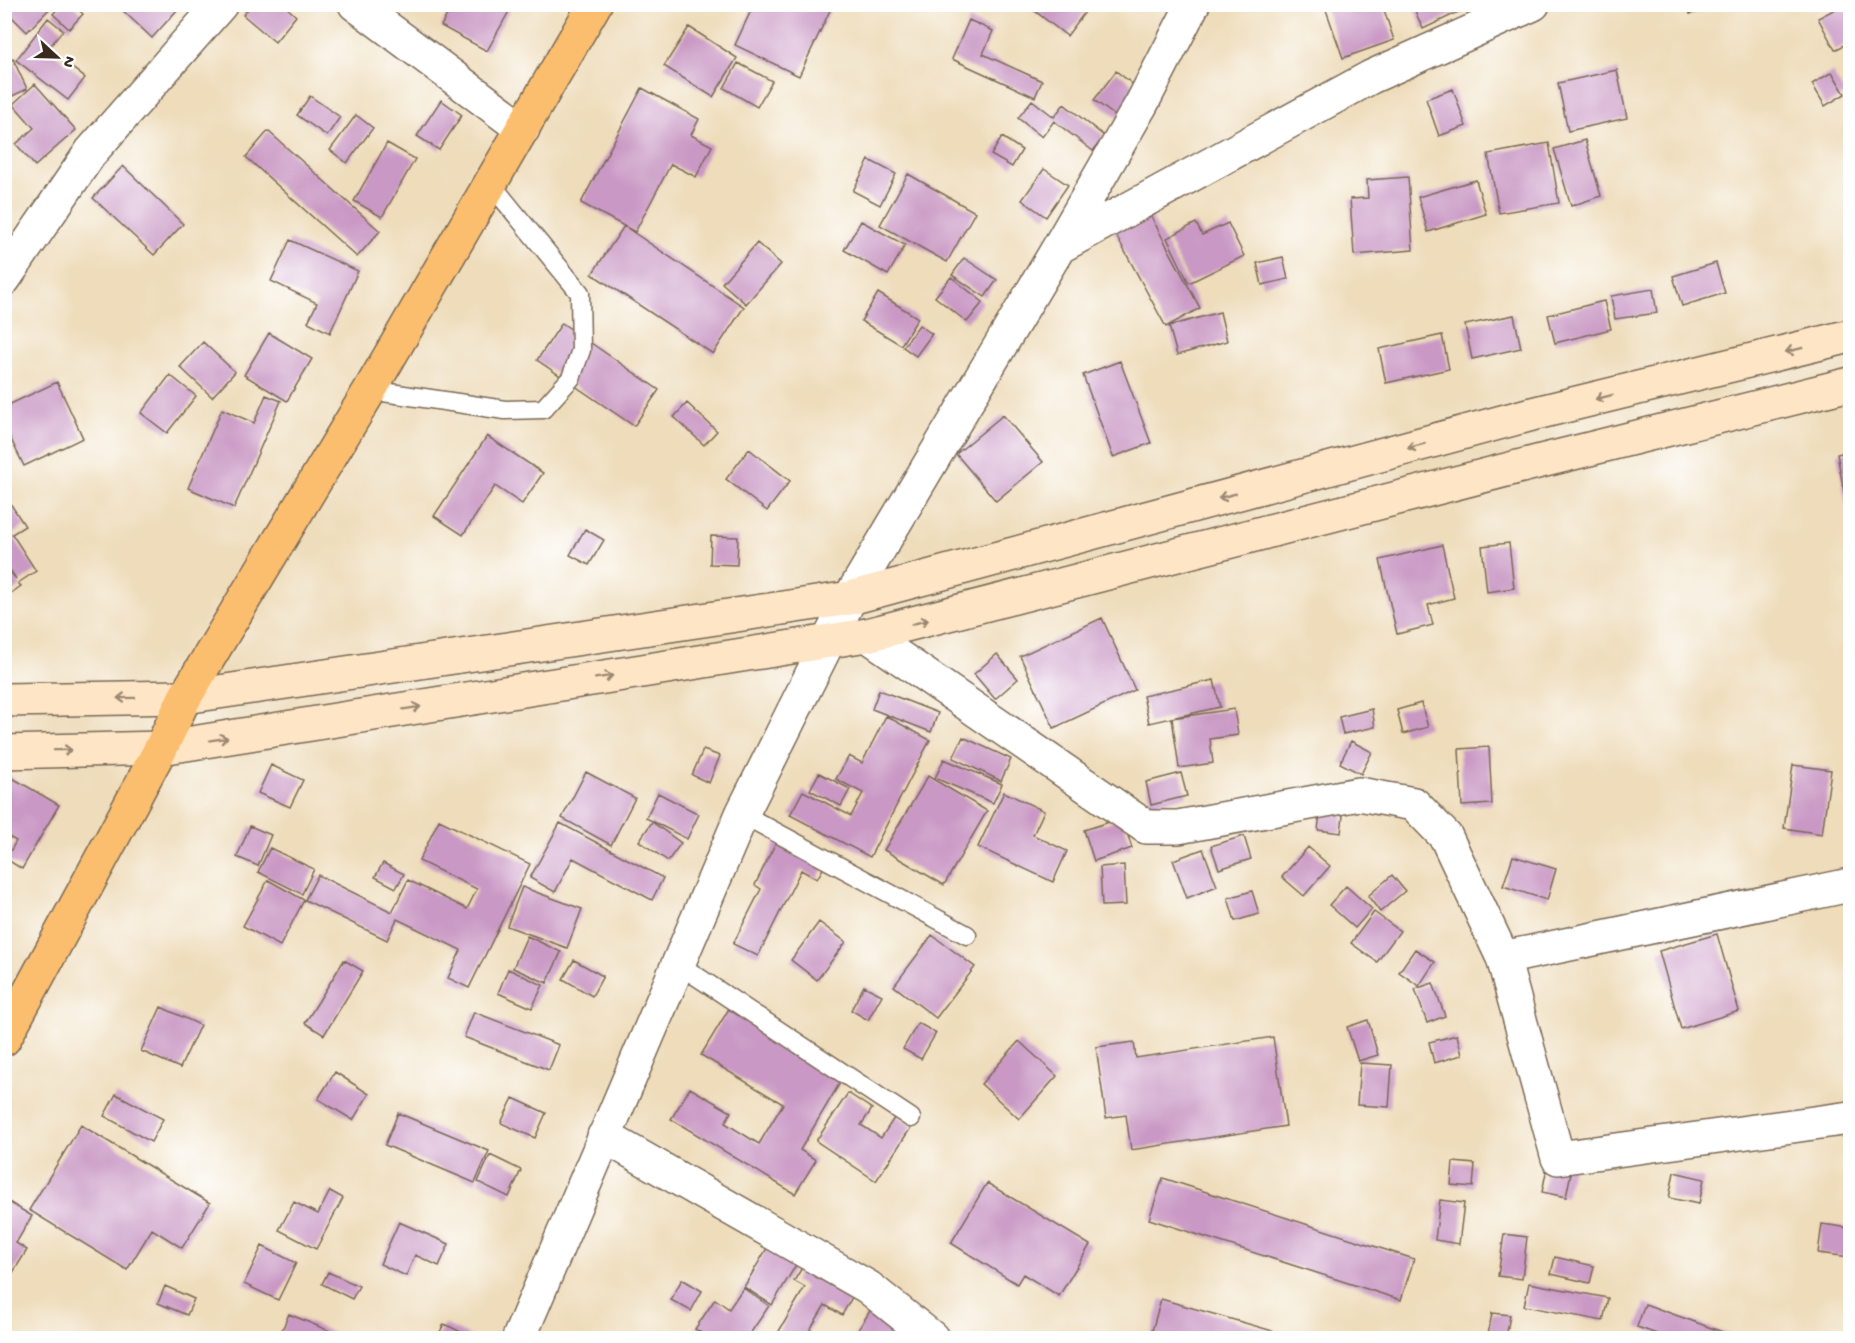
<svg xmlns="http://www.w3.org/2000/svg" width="1855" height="1343" font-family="'Gochi Hand',sans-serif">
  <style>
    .building { fill: #c998c4 }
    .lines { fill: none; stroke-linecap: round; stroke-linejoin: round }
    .service-casing { stroke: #7a6855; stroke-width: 21 }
    .minor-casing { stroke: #7a6855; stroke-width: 36 }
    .secondary-casing { stroke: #7a6855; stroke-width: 36 }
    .trunk-casing { stroke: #7a6855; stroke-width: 36 }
    .service { stroke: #fff; stroke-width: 18 }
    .minor { stroke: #fff; stroke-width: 33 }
    .secondary { stroke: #fde5c5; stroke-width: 33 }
    .trunk { stroke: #fabe6e; stroke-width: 33 }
    .oneway { stroke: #9c8872 }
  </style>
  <rect width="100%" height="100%" fill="#fff"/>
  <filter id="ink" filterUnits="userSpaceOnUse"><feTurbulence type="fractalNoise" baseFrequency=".0167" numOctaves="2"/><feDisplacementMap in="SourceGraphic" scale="12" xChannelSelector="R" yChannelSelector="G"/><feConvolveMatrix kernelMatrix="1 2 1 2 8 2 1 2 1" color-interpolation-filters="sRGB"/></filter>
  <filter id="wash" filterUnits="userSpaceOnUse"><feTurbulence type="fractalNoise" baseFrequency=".008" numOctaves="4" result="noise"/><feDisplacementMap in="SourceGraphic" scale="24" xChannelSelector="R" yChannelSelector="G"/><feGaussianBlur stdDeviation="1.35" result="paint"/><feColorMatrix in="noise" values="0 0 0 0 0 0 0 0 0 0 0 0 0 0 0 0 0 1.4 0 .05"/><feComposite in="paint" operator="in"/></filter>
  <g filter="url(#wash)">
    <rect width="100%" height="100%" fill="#eedcba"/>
    <g id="blocks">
      <path class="building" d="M62 4H72L83 14 69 29 53 14Z
        M116 4H172L178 9 152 38Z
        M252 4H283L296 16 275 42 243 15Z
        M453 4H513L487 51 441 26Z
        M754 4H833L799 76 735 45Z
        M1034 4H1075L1085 12 1067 36 1031 8Z
        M1332 4H1382L1394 40 1343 58 1325 7Z
        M1412 4H1467L1469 7 1423 29Z
        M1687 4H1727V5L1690 14Z
        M1845 4H1850V42L1835 50 1818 18Z
        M8 5H53L27 32 4 9Z
        M48 18 63 30 48 49 85 78 68 100 16 60Z
        M969 20 993 31 983 54 1042 81 1035 97 952 59Z
        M689 27 737 58 713 97 664 66Z
        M13 59 27 89 4 100V63Z
        M738 63 772 81 757 107 724 88Z
        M1617 70 1627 118 1568 131 1558 83Z
        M1116 71 1144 93 1122 121 1094 100Z
        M1832 72 1845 94 1825 106 1812 84Z
        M35 84 76 130 35 166 16 144 34 128 13 104Z
        M642 88 699 119 691 135 712 146 696 177 671 164 635 232 581 203Z
        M1453 89 1466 126 1439 136 1426 99Z
        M310 96 340 117 327 136 297 115Z
        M441 100 462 115 439 150 417 136Z
        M1032 100 1054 117 1064 104 1104 136 1093 151 1054 121 1042 137 1018 118Z
        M356 115 373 128 347 163 330 150Z
        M268 131 380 231 357 257 246 157Z
        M1002 137 1022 150 1012 167 991 155Z
        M1585 140 1601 196 1571 206 1554 149Z
        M387 143 415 159 382 217 354 201Z
        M1549 143 1559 203 1499 213 1488 154Z
        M869 160 896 174 880 205 853 191Z
        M123 166 183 224 154 255 93 198Z
        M1044 169 1068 185 1046 217 1022 200Z
        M908 174 975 212 947 262 880 225Z
        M1408 177 1413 250 1354 255 1350 199 1368 198 1367 180Z
        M1476 180 1486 214 1428 232 1418 197Z
        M1145 205 1200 308 1166 327 1110 224Z
        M861 221 905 245 888 275 844 250Z
        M1196 223 1202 235 1228 223 1244 256 1189 283 1167 238Z
        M624 226 744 307 713 354 592 274Z
        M290 240 358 271 330 333 308 322 317 303 271 281Z
        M757 243 781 264 746 304 722 283Z
        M1283 257 1288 279 1262 285 1257 263Z
        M964 258 997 280 985 297 952 275Z
        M1716 263 1725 293 1682 306 1673 276Z
        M951 277 983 302 967 322 935 297Z
        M1653 289 1657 313 1615 319 1611 296Z
        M878 293 918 318 901 345 861 321Z
        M1604 301 1611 329 1555 343 1548 315Z
        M1220 312 1227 341 1177 355 1169 326Z
        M1514 315 1521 348 1472 359 1465 325Z
        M562 323 659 390 634 426 537 360Z
        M919 325 932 334 916 356 903 347Z
        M269 333 312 359 287 401 244 375Z
        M1442 335 1449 369 1386 383 1379 349Z
        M203 342 235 372 212 397 180 367Z
        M1120 361 1151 443 1113 457 1083 375Z
        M170 375 196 396 167 433 141 413Z
        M57 382 83 438 24 466 4 425V407Z
        M266 395 281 401 234 508 188 488 222 409 254 423Z
        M687 403 717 431 704 445 674 417Z
        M1003 415 1043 462 996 501 956 454Z
        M487 436 543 473 522 504 495 486 463 535 434 516Z
        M749 449 790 481 767 511 726 479Z
        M1850 451V519H1849L1837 454Z
        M4 494 25 526 12 534 36 571 18 583 21 586 4 598V564L16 579 4 561Z
        M585 529 604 540 589 565 570 555Z
        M711 536 738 537 737 565 710 564Z
        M1509 543 1514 588 1487 592 1482 546Z
        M1442 545 1454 598 1428 605 1433 625 1397 634 1380 560Z
        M1102 618 1135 690 1054 728 1020 656Z
        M997 654 1018 679 995 699 974 674Z
        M1214 680 1220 707 1149 723 1143 696Z
        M879 690 938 713 931 732 872 709Z
        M1421 703 1428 727 1403 734 1397 710Z
        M1234 709 1238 735 1210 739 1213 763 1179 768 1172 718Z
        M1372 709 1375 727 1343 734 1339 717Z
        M886 716 930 740 870 857 790 815 803 791 851 816 863 793 836 779 849 756 862 763Z
        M963 737 1011 759 1001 781 953 758Z
        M1351 741 1372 752 1361 774 1340 763Z
        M1489 747 1492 804 1462 806 1459 749Z
        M703 750 720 756 709 783 692 775Z
        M944 759 1002 784 993 803 935 778Z
        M271 765 303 780 290 807 258 793Z
        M1793 765 1831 770 1822 834 1784 828Z
        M586 772 635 798 611 845 562 818Z
        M4 773 59 805 22 869 6 859 16 841 4 834Z
        M819 773 850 789 841 806 810 790Z
        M1181 773 1187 796 1151 805 1146 782Z
        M928 776 987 811 944 885 884 850Z
        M1004 792 1044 811 1033 835 1067 851 1053 882 978 847Z
        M658 793 699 814 687 839 646 818Z
        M1321 804 1344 807 1341 833 1318 830Z
        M1122 818 1132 848 1094 861 1084 830Z
        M439 820 530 864 469 988 448 978 461 950 397 919 387 940 305 900 318 875 392 912 408 880 467 909 477 889 419 861Z
        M652 822 681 843 668 861 639 841Z
        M560 823 663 878 652 900 573 858 555 892 530 878Z
        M250 826 271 835 258 866 237 857Z
        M1244 836 1251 859 1219 869 1211 846Z
        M777 840 825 865 817 879 801 870 758 956 733 944 761 889 755 885Z
        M1308 847 1330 866 1304 896 1282 877Z
        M270 848 314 869 302 894 258 872Z
        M1203 849 1217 886 1187 898 1173 860Z
        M1513 856 1556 869 1547 900 1503 886Z
        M383 863 404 874 396 888 375 877Z
        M1124 865 1126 905 1102 906 1100 867Z
        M1392 875 1405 891 1380 912 1368 896Z
        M268 880 304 900 280 946 243 926Z
        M1346 886 1372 909 1355 928 1329 905Z
        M522 887 582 909 567 948 507 926Z
        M1252 891 1259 914 1235 921 1228 898Z
        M1374 912 1400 931 1377 962 1351 943Z
        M819 922 846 942 817 980 791 960Z
        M1717 934 1739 1011 1681 1029 1659 951Z
        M932 935 975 967 936 1018 894 986Z
        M527 936 561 952 547 983 513 968Z
        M1415 949 1435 962 1419 986 1399 972Z
        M344 960 363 971 324 1035 305 1023Z
        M574 960 603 976 592 996 563 979Z
        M508 969 543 985 532 1008 498 993Z
        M1433 983 1445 1016 1427 1023 1415 989Z
        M864 986 882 995 868 1020 851 1010Z
        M161 1007 200 1025 180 1068 141 1051Z
        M730 1007 844 1076 800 1150 816 1160 795 1194 671 1119 690 1088 731 1112 725 1123 759 1144 783 1104 701 1055Z
        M474 1012 559 1045 549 1070 464 1037Z
        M1368 1020 1378 1055 1358 1061 1347 1027Z
        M918 1023 936 1033 921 1059 903 1049Z
        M1457 1035 1462 1055 1434 1063 1429 1042Z
        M1273 1037 1286 1126 1131 1150 1126 1115 1106 1118 1096 1047 1134 1042 1136 1058Z
        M1019 1041 1057 1076 1019 1119 981 1084Z
        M1360 1063 1392 1065 1389 1107 1357 1105Z
        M335 1072 369 1094 353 1120 318 1099Z
        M848 1093 872 1109 861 1125 881 1138 896 1115 912 1126 876 1181 816 1141Z
        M116 1094 163 1119 151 1142 104 1116Z
        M513 1098 546 1113 535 1138 501 1123Z
        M398 1113 489 1151 475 1183 385 1145Z
        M81 1125 210 1203 182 1248 152 1229 127 1270 29 1210Z
        M490 1155 521 1170 509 1197 478 1182Z
        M1549 1158 1573 1163 1566 1197 1542 1192Z
        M1453 1162 1475 1164 1473 1187 1451 1185Z
        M1674 1172 1704 1179 1699 1204 1669 1198Z
        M1163 1178 1414 1259 1401 1300 1149 1219Z
        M987 1183 1090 1245 1059 1296 1023 1274 1017 1284 951 1243Z
        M330 1191 343 1198 316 1249 279 1230 294 1202 318 1214Z
        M1440 1200 1464 1203 1459 1244 1435 1240Z
        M7 1201 32 1216 16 1243 27 1250 4 1287V1205Z
        M399 1222 449 1244 439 1266 415 1255 406 1276 380 1264Z
        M1822 1224 1850 1228V1257L1818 1253Z
        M1504 1234 1527 1237 1522 1279 1498 1276Z
        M773 1238 802 1255 772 1305 744 1287Z
        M262 1246 296 1263 278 1300 244 1284Z
        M1555 1257 1594 1266 1590 1283 1551 1274Z
        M806 1261 856 1290 842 1315 825 1305 805 1338H775L805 1287 794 1281Z
        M328 1272 359 1286 352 1299 322 1284Z
        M682 1279 702 1291 691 1311 671 1300Z
        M1529 1283 1608 1298 1603 1321 1524 1306Z
        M165 1286 194 1299 187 1315 158 1303Z
        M743 1288 769 1306 747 1338H709L695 1329 715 1299 729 1309Z
        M1161 1299 1297 1338H1150Z
        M1645 1304 1739 1338H1659L1660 1335 1637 1327Z
        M873 1306 927 1338H853Z
        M1492 1313 1510 1315 1506 1338 1488 1335Z
        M289 1314 346 1338H283L279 1337Z
        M444 1324 474 1338H437Z"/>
    </g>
  </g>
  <g filter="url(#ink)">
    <use href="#blocks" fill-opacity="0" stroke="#7a6855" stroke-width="1.5"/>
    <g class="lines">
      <g class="service-casing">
        <path id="service" d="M370 390 505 410 543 409 571 378 581 350 580 293 491 184
          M742 814 967 935
          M678 964 911 1118"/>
      </g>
      <g class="minor-casing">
        <path id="minor" d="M355 4 523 129
          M1059 247 1371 77 1533 4
          M4 279 91 152 221 4
          M867 635 1146 827H1178L1359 794 1414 804 1446 837 1503 958 1558 1158 1850 1118
          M1503 958 1850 885
          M604 1136 868 1287 932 1338
          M519 1338 742 814 850 598 1059 247 1142 103 1193 4"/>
      </g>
      <g class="secondary-casing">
        <path id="secondary" d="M4 700 185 697 850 598 1532 414 1850 336
          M4 752 161 748 867 635 1541 461 1850 384"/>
      </g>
      <g class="trunk-casing">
        <path id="trunk" d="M4 1039 161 748 185 697 370 390 595 4"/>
      </g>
      <use href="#service" class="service"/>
      <use href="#minor" class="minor"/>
      <use href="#secondary" class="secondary"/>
      <use href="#trunk" class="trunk"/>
    </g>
    <defs><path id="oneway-shaft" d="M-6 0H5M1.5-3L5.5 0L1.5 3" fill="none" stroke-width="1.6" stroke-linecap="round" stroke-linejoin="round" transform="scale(1.5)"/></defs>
    <g class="oneway">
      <use href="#oneway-shaft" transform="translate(1794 350) rotate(166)"/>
      <use href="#oneway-shaft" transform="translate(1604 397) rotate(166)"/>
      <use href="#oneway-shaft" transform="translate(1416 446) rotate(165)"/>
      <use href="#oneway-shaft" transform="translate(1227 496) rotate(165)"/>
      <use href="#oneway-shaft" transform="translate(920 622) rotate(-15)"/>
      <use href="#oneway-shaft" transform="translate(604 677) rotate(-9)"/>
      <use href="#oneway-shaft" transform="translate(126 698) rotate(179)"/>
      <use href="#oneway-shaft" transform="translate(412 708) rotate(-9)"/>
      <use href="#oneway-shaft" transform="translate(219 739) rotate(-9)"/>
      <use href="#oneway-shaft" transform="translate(63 750) rotate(-1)"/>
    </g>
  </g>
  <rect width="1855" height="1343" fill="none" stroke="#fff" stroke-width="24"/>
  <g transform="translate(57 57) rotate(112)" stroke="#ffffff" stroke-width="4.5" paint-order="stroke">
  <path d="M0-4.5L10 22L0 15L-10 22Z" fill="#3b2a1e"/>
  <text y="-9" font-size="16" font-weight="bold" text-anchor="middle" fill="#3b2a1e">N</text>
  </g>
</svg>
